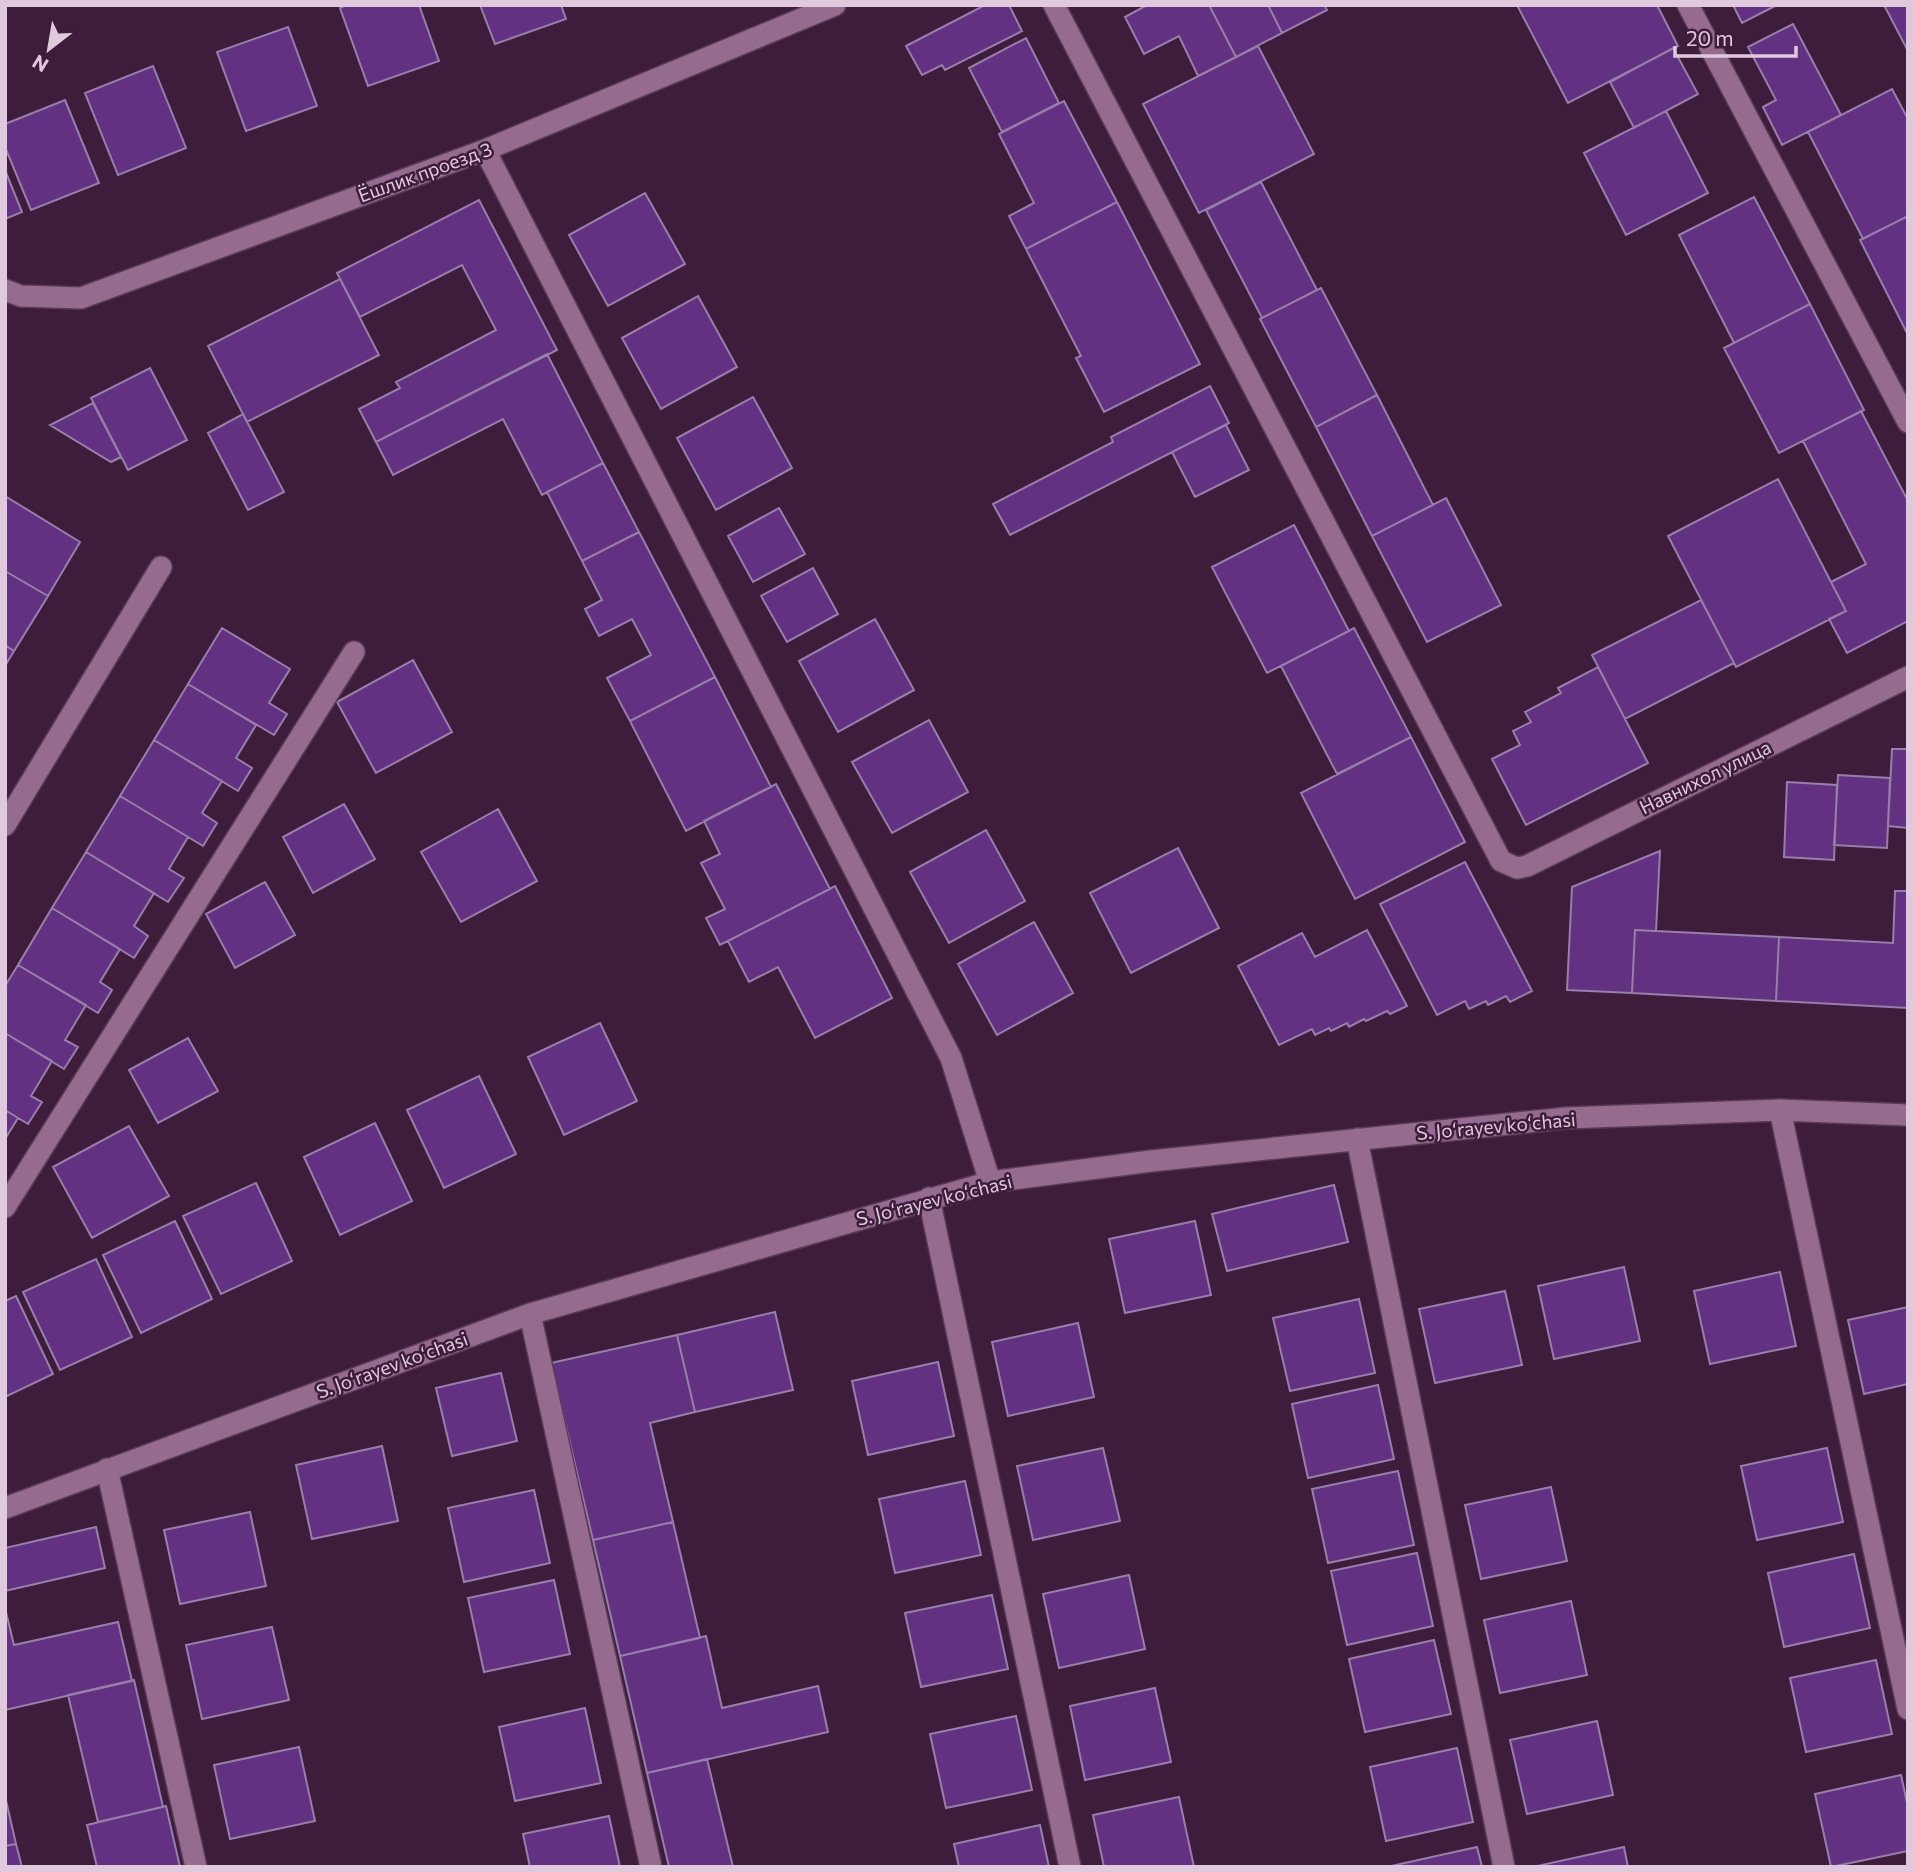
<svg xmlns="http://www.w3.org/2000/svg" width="1913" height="1872" font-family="Commissioner,sans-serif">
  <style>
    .building { fill: #633181; stroke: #987eab; stroke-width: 2 }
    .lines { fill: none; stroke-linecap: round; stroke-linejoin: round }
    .minor-casing { stroke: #593b56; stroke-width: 24 }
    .minor { stroke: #956c90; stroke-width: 21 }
    .labels { text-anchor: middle; stroke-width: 5; stroke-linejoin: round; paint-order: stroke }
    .street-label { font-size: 19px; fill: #e0c9dc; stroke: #3e1c3c }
  </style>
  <rect width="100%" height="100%" fill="#3e1c3c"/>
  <path class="building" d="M347 5H419L439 61 368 86 340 8Z
    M480 5H561L566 19 495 44Z
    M985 5H1009L1022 31 945 70 942 65 922 75 906 46Z
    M1147 5H1209L1236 57 1198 76 1179 36 1144 54 1125 17Z
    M1209 5H1268L1282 33 1236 57Z
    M1268 5H1324L1327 10 1282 33Z
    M1517 5H1657L1678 46 1568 103Z
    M1733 5H1777L1742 23Z
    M1884 5H1908V51Z
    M1793 24 1841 115 1782 145 1763 107 1776 100 1748 47Z
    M288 27 317 106 246 131 217 52Z
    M1026 38 1059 103 1002 132 969 68Z
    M1258 46 1314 154 1199 213 1143 104Z
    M1673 48 1698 94 1634 128 1610 82Z
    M153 66 186 148 118 175 85 93Z
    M1892 89 1908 119V216L1863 239 1808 132Z
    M65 100 99 183 31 210 5 147V124Z
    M1064 101 1117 202 1026 249 1009 216 1034 203 999 134Z
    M1666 111 1708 193 1626 235 1584 153Z
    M5 170 22 212 5 219Z
    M1261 182 1317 290 1262 318 1206 210Z
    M645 193 685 264 608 306 569 235Z
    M1754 197 1810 304 1734 343 1679 235Z
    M479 200 557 350 376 442 359 409 400 388 396 382 496 330 462 265 360 317 337 273Z
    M1117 202 1200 364 1104 412 1076 358 1081 356 1026 249Z
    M1908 216V335L1860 240Z
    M340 279 379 355 247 422 208 346Z
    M1321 288 1377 395 1316 427 1260 319Z
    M698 296 737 367 661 409 622 338Z
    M1810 304 1864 410 1779 453 1724 348Z
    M547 354 603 463 542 495 503 419 393 475 376 442Z
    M150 368 187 440 128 470 91 398Z
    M1210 386 1229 423 1010 535 993 504 1113 442 1111 437Z
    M1377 395 1433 505 1372 536 1316 427Z
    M753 397 792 468 716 510 677 438Z
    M93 403 121 457 111 462 50 425Z
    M1861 411 1908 501V621L1847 653 1829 619 1846 611 1831 582 1866 564 1803 441Z
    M243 414 284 492 248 510 208 433Z
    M1226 425 1249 470 1195 497 1172 452Z
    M603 463 639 532 582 561 547 492Z
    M1778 479 1846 611 1736 667 1668 536Z
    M5 496 80 542 48 596 5 571Z
    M1446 498 1501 605 1427 642 1372 536Z
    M779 508 805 554 753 582 728 536Z
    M1294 525 1349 631 1267 673 1212 567Z
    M639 532 715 677 630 721 607 678 651 655 632 619 599 636 585 609 602 600 582 561Z
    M813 568 838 614 787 642 761 596Z
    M5 571 48 596 14 651 5 645Z
    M1701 600 1734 663 1625 719 1592 655Z
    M875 619 914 690 838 732 799 661Z
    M222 628 290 669 269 703 287 714 274 735 188 684Z
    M1354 628 1411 737 1337 774 1281 666Z
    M5 645 14 651 5 666Z
    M413 660 452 732 376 773 337 702Z
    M1598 667 1648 763 1526 825 1492 759 1520 745 1513 731 1531 722 1525 712 1561 693 1558 688Z
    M715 677 771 787 686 831 630 721Z
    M188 684 256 725 236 758 252 768 238 791 154 740Z
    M929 720 968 792 892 833 852 762Z
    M1411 737 1465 842 1355 899 1301 793Z
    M154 740 222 781 202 813 217 823 203 846 120 796Z
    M1892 749H1908V828L1888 826Z
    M1838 775 1890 778 1887 848 1834 845Z
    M1787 782 1837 785 1834 860 1784 857Z
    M776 784 830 889 720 945 706 918 725 909 701 863 720 854 704 821Z
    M120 796 188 837 169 869 184 878 168 902 86 852Z
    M344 804 375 859 313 893 283 837Z
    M498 809 537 881 461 922 421 852Z
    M986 830 1025 901 949 943 910 872Z
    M1178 848 1219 928 1131 973 1090 893Z
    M1660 851 1656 931 1635 930 1632 993 1567 990 1572 887Z
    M86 852 154 893 134 926 148 936 134 958 52 908Z
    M1465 862 1532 991 1510 1002 1506 996 1488 1005 1486 1001 1469 1009 1465 1001 1437 1015 1380 904Z
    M265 882 295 935 235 968 206 914Z
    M835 886 892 998 815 1038 778 967 749 982 728 941Z
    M1895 891H1908V1008L1776 1001 1779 937 1893 943Z
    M52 908 120 949 100 982 112 990 98 1013 18 965Z
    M1034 922 1073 993 997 1035 958 964Z
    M1367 930 1407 1006 1390 1014 1387 1011 1366 1021 1364 1019 1349 1027 1347 1023 1331 1031 1329 1028 1315 1035 1312 1029 1279 1045 1238 966 1302 933 1315 957Z
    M1635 930 1779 937 1776 1001 1632 993Z
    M18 965 86 1005 65 1040 78 1047 64 1069 5 1033V986Z
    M600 1023 637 1101 564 1135 528 1057Z
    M5 1033 52 1061 31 1096 42 1102 28 1124 5 1110Z
    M188 1038 218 1091 158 1123 129 1070Z
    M479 1076 516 1154 444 1188 407 1110Z
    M5 1110 18 1118 5 1139Z
    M375 1123 412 1201 340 1235 304 1157Z
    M129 1126 169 1196 92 1238 53 1167Z
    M256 1183 292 1261 221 1294 183 1216Z
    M1334 1185 1348 1242 1227 1271 1212 1214Z
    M175 1221 212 1299 141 1333 103 1255Z
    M1195 1221 1211 1295 1125 1313 1109 1239Z
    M96 1259 132 1337 60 1370 23 1292Z
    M1624 1267 1640 1341 1554 1359 1538 1286Z
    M1780 1272 1796 1346 1710 1364 1694 1291Z
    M1505 1291 1522 1365 1435 1383 1419 1309Z
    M16 1296 53 1374 5 1397V1301Z
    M1359 1299 1375 1373 1290 1391 1273 1318Z
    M1908 1307V1384L1864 1394 1848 1320Z
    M775 1312 793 1390 695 1412 677 1335Z
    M1078 1323 1094 1397 1008 1416 992 1342Z
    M677 1335 695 1412 650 1423 673 1522 593 1540 551 1363Z
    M938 1362 954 1436 868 1455 852 1381Z
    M501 1373 517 1441 452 1456 436 1388Z
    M1378 1385 1394 1459 1308 1478 1292 1404Z
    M382 1446 398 1521 312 1539 296 1465Z
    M1103 1448 1120 1521 1033 1540 1017 1466Z
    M1827 1448 1843 1522 1757 1540 1741 1466Z
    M1398 1471 1414 1545 1328 1563 1312 1489Z
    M965 1481 981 1555 895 1573 879 1499Z
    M1551 1487 1567 1561 1481 1579 1465 1505Z
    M534 1490 550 1563 464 1582 448 1508Z
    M250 1512 266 1586 180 1604 164 1530Z
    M673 1522 700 1638 620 1656 593 1540Z
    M96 1527 105 1568 5 1591V1548Z
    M1417 1553 1433 1626 1347 1645 1331 1571Z
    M1854 1554 1870 1628 1784 1647 1768 1573Z
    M1129 1575 1145 1649 1059 1668 1043 1594Z
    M554 1580 570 1654 484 1672 468 1598Z
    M992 1595 1008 1669 921 1687 905 1613Z
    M1571 1601 1587 1675 1500 1693 1484 1620Z
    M5 1608 14 1645 118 1622 132 1681 5 1710Z
    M272 1627 289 1700 202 1719 186 1645Z
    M706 1636 722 1708 818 1686 828 1732 647 1773 620 1656Z
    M1434 1640 1451 1714 1365 1732 1349 1659Z
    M1876 1660 1892 1734 1806 1752 1790 1678Z
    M134 1680 163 1807 98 1822 68 1695Z
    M1155 1688 1171 1762 1085 1780 1070 1706Z
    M585 1708 601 1783 515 1801 499 1727Z
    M1016 1716 1032 1790 946 1808 930 1734Z
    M1597 1721 1613 1795 1527 1814 1510 1740Z
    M299 1747 315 1821 230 1839 214 1765Z
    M1457 1748 1473 1822 1386 1841 1370 1767Z
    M707 1759 733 1867H669L647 1773Z
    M1901 1775 1908 1807V1851L1831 1867 1815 1794Z
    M5 1796 16 1844 5 1846Z
    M1179 1797 1194 1867H1104L1093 1815Z
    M166 1806 180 1867H97L87 1825Z
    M609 1816 620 1867H530L523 1834Z
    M1040 1825 1049 1867H959L954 1844Z
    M16 1844 22 1867H5V1846Z
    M1477 1847 1482 1867H1392L1391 1866Z
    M1624 1847 1628 1867H1538L1537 1866Z"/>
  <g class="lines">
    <g class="minor-casing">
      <path id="minor" d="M1054 5 1501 861 1517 868 1527 866 1908 677
        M1688 5 1908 422
        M485 150 951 1058 990 1182
        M5 290 21 296 81 298 485 150 835 5
        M5 825 161 567
        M1780 1110 1908 1709
        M1357 1139 1504 1867
        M929 1198 1070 1867
        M5 1207 354 652
        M530 1314 651 1867
        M107 1469 196 1867
        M5 1508 530 1314 990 1182 1151 1161 1566 1118 1780 1110 1908 1115"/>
    </g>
    <use href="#minor" class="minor"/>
  </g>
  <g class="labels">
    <g class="street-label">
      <text transform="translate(425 172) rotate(-20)" y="7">Ёшлик проезд 3</text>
      <text transform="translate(1705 777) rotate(-26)" y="7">Навнихол улица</text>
      <text transform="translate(1496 1126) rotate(-5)" y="7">S. Joʻrayev koʻchasi</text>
      <text transform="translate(934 1200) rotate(-14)" y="7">S. Joʻrayev koʻchasi</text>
      <text transform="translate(392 1365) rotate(-20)" y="7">S. Joʻrayev koʻchasi</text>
    </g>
  </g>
  <rect width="1913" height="1872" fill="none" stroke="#e0c9dc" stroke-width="14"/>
  <g transform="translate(49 49) rotate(211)" stroke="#3e1c3c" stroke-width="5" paint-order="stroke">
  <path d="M0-5L12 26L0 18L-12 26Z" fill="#e0c9dc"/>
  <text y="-10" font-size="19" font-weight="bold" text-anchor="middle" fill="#e0c9dc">N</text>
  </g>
  <path d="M1675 46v10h121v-10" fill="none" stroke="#e0c9dc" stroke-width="3.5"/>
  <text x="1686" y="46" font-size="21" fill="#e0c9dc" stroke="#3e1c3c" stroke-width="5" paint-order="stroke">20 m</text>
</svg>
